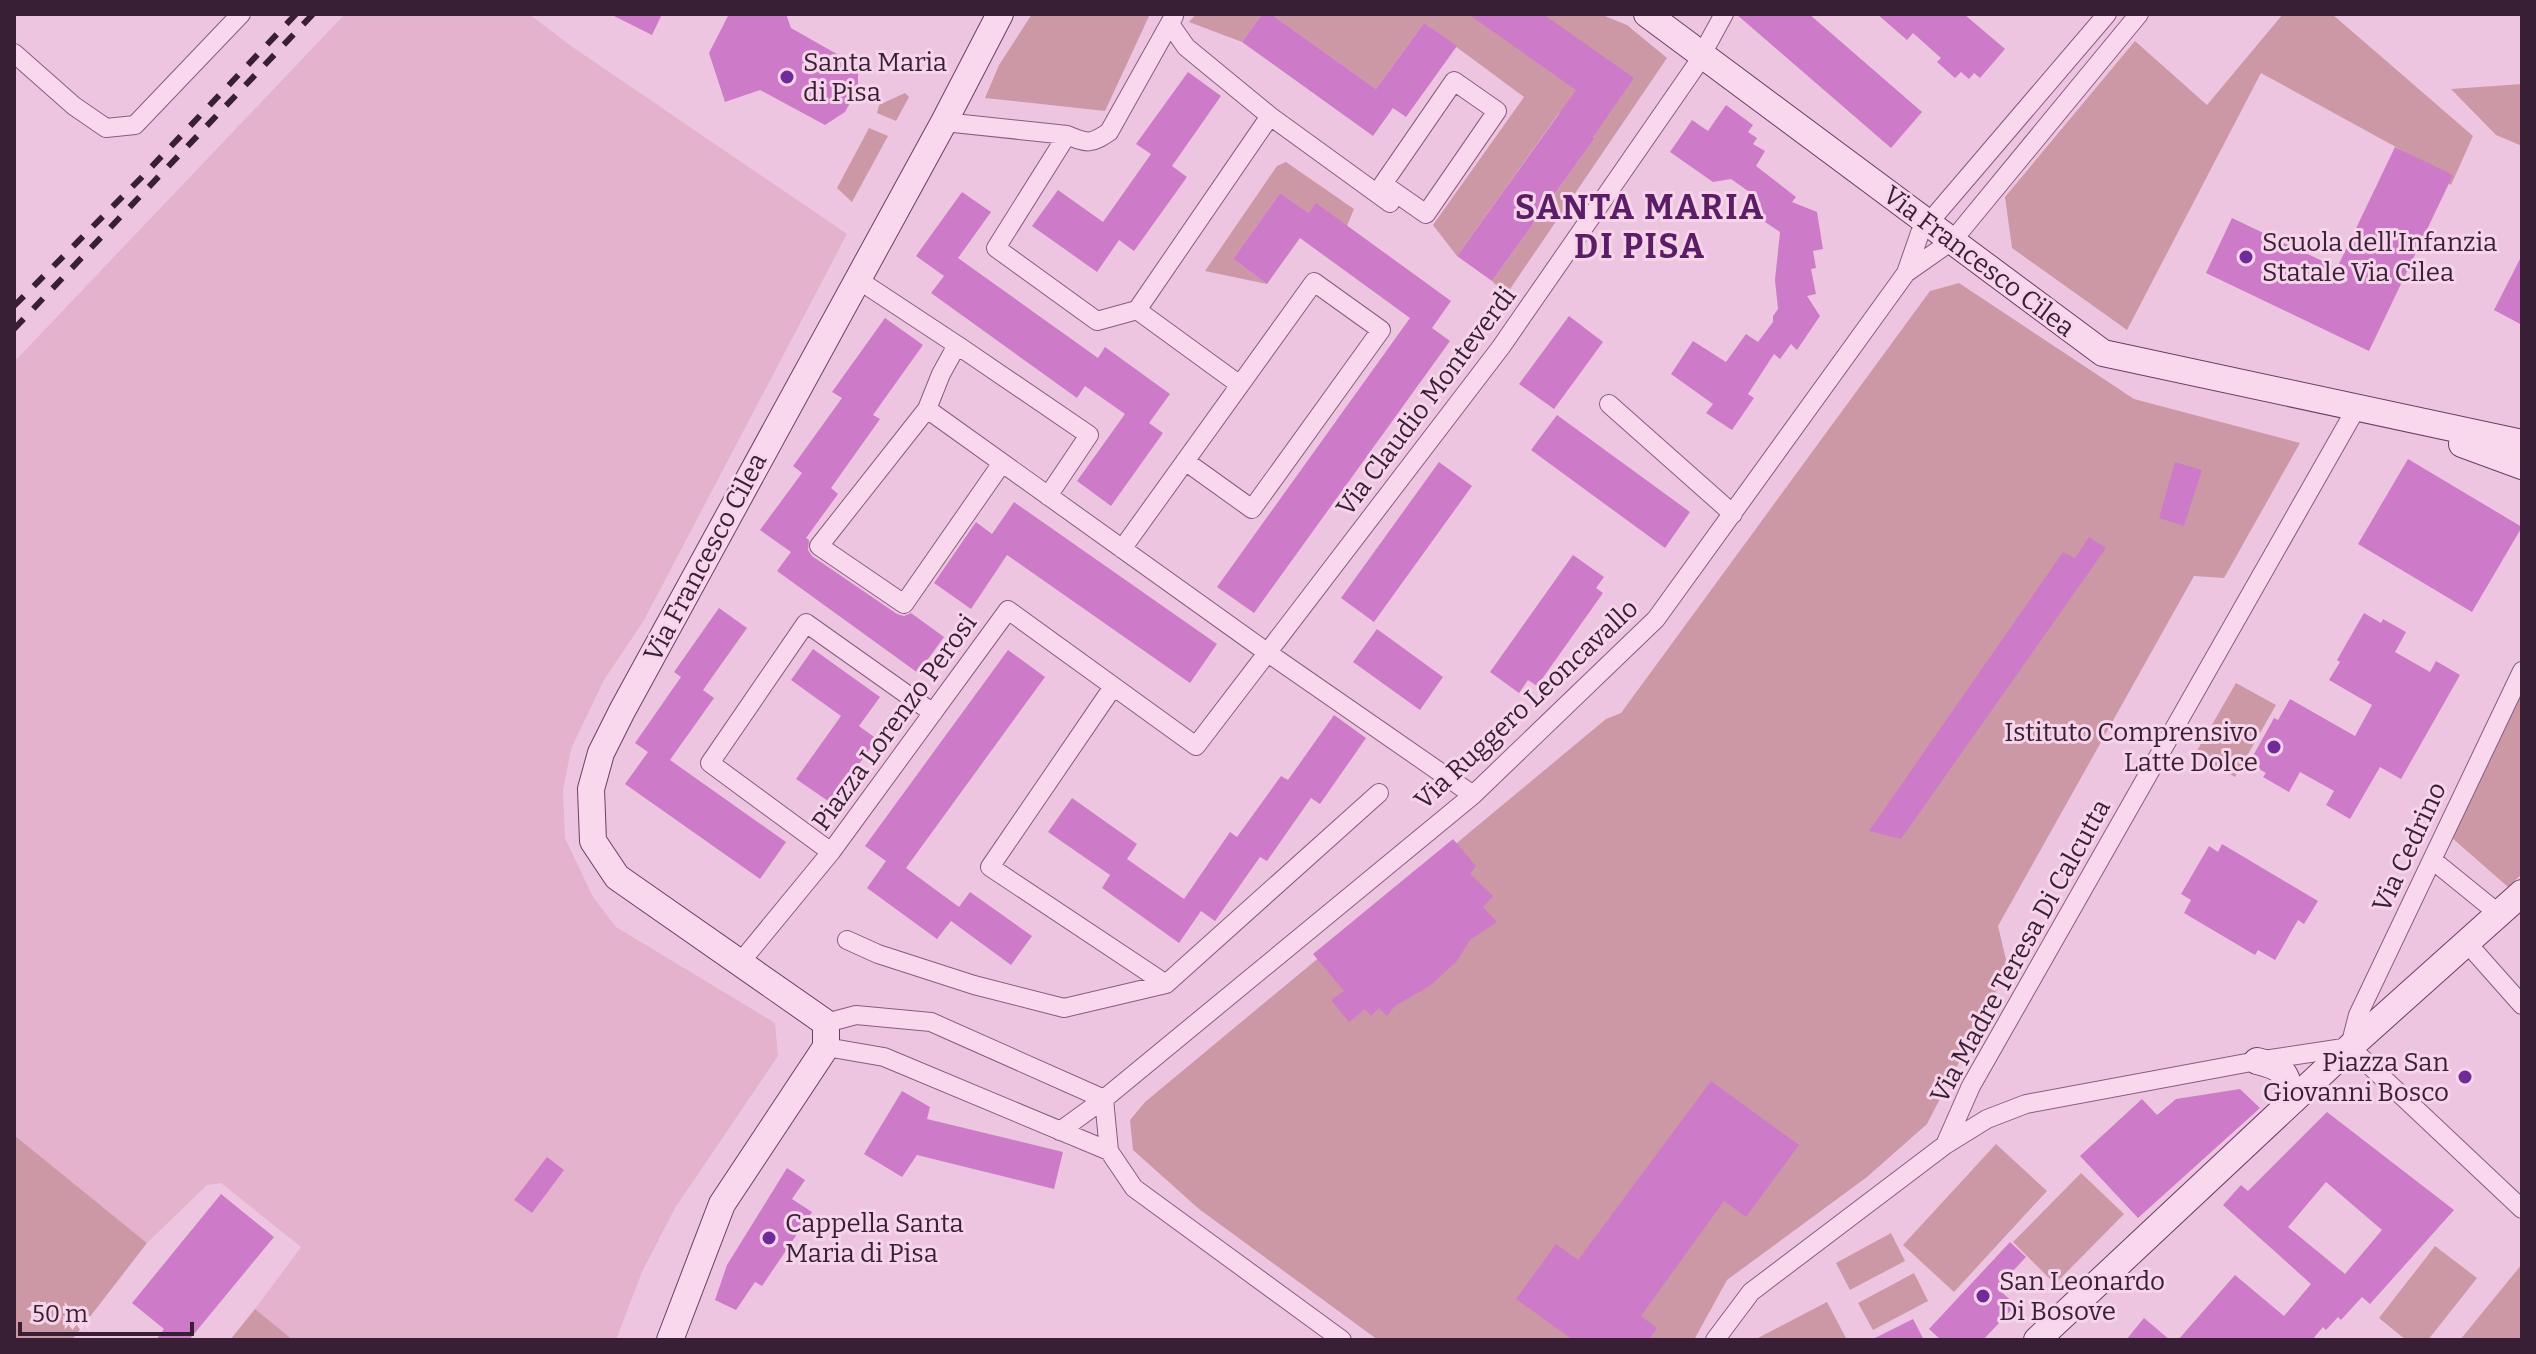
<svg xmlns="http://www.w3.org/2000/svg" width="2536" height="1354" font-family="Bitter,serif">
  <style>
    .farmland { fill: #e4b2cd }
    .green { fill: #cd98a5 }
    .building { fill: #cd7bc9; fill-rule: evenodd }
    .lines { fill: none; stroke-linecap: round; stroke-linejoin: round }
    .street-casing { stroke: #895b82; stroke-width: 20 }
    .secondary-casing { stroke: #6b3e65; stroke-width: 28 }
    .street { stroke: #f9d8ee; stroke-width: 18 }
    .secondary { stroke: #f9d8ee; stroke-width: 26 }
    .rail { stroke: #391f36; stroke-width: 6; stroke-dasharray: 14 14; stroke-linecap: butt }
    .poi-dot { fill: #702a99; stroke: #f6d4ea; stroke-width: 3 }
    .labels { text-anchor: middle; stroke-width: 6; stroke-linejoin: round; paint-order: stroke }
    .poi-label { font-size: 26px; fill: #391f36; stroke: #f6d4ea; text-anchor: start }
    .street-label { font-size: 26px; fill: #391f36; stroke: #f6d4ea }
    .district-label { font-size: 34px; font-weight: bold; letter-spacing: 2px; fill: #5b1e66; stroke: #f6d4ea }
  </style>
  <rect width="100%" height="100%" fill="#eec5e0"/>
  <path class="farmland" d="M345 14H529L571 46 847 234 643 622 604 680 571 749 563 791 565 838 593 897 616 927 775 1023 778 1056 675 1208 642 1272 616 1340H293L255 1309 301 1247 221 1183 207 1185 147 1243 14 1135V362Z"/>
  <path class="green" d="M1032 14H1150L1105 111 985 98 999 65Z
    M1196 14H1262L1242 42 1189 22Z
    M1271 14H1600L1627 25 1667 58 1506 295 1492 281 1595 138 1559 113 1457 256 1433 225 1524 97 1424 23 1376 89Z
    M2283 14H2332L2473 136 2451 185 2405 152 2261 73 2127 330 2012 248 2005 197 2135 41 2207 105Z
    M2522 84V146L2496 135 2451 89Z
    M905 93 909 97 896 121 877 113 879 105Z
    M869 128 888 136 852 202 837 188Z
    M1286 162 1354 209 1347 226 1309 213 1280 193 1233 259 1267 284 1205 271 1277 166Z
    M1959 283 2134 399 2300 443 2224 578 2194 576 1998 926 2008 968 1927 1124 1867 1177 1727 1280 1694 1340H1378L1199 1209 1133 1150 1130 1120 1145 1102 1606 719 1621 713 1930 291Z
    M2236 683 2276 705 2235 777 2195 754Z
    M2522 690V874L2508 887 2451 837Z
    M14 1135 147 1243 72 1340H14Z
    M1996 1144 2047 1191 1954 1292 1903 1245Z
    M2081 1173 2124 1214 2055 1284 2013 1242Z
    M1891 1233 1905 1261 1850 1290 1836 1263Z
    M2435 1246 2477 1278 2428 1340H2406L2379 1318Z
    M2522 1264V1340H2460Z
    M1914 1273 1928 1301 1873 1330 1858 1303Z
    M1827 1302 1847 1340H1754Z
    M255 1309 293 1340H230Z"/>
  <path class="building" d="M610 14H662L652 35Z
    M729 14H786L791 28 858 66V88L845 112 825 125 760 90 725 102 709 53Z
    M1262 14H1271L1376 89 1424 23 1457 46 1406 117 1393 108 1373 136 1242 42Z
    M1468 14H1543L1634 78 1593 137 1595 138 1492 281 1457 256 1576 90Z
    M1736 14H1809L1922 112 1891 148Z
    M1877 14H1964L2005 49 1980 78 1974 73 1969 79 1961 72 1955 78 1937 62 1941 58 1913 33 1907 40Z
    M1188 72 1221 96 1172 166 1187 177 1134 251 1119 240 1097 272 1032 226 1058 190 1103 222 1151 154 1136 144Z
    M1726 105 1753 125 1748 132 1757 138 1753 144 1765 151 1756 166 1796 197 1792 202 1817 212 1823 249 1813 251 1816 268 1811 269 1816 294 1807 296 1820 316 1797 350 1791 344 1780 359 1774 354 1748 394 1754 398 1732 430 1706 413 1713 404 1671 374 1693 341 1726 362 1746 334 1758 342 1773 322V316L1778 309 1775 280 1780 232 1753 214 1761 203 1757 201 1758 198 1731 179 1713 182 1670 152 1692 120 1708 131Z
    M2395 147 2453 175 2369 351 2206 273 2232 218 2337 268Z
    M962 192 991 212 958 258 1098 358 1105 347 1170 394 1149 423 1163 433 1111 506 1077 481 1125 414 1085 386 1077 398 931 293 944 276 916 256Z
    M1280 193 1309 213 1316 203 1451 301 1432 328 1450 341 1254 613 1217 587 1410 318 1300 238 1267 284 1233 259Z
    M2522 255V325L2494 310Z
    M1569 316 1603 342 1554 409 1519 384Z
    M885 318 923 345 873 415 880 419 831 488 838 494 806 538 809 540 808 550 812 556 897 614 904 616 911 613 944 637 918 673 777 571 791 552 760 530 802 473 793 466 842 398 832 392Z
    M1557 415 1690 512 1665 548 1531 450Z
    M2408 459 2522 527 2472 612 2358 544Z
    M1439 462 1472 486 1374 622 1341 598Z
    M2175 462 2202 470 2184 526 2159 518Z
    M1014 502 1217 644 1190 683 1007 555 971 609 934 583 976 522 992 534Z
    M2089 537 2106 548 1901 839 1869 831 2063 552 2075 558Z
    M1573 555 1604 577 1596 588 1603 593 1537 686 1528 680 1519 693 1490 672Z
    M719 608 747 628 703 690 714 698 670 760 786 842 760 879 625 784 648 752 635 743 681 677 674 672Z
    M2364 613 2381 623 2383 619 2406 632 2395 652 2430 672 2436 661 2460 675 2401 779 2380 767 2350 819 2326 805 2334 791 2300 772 2289 792 2263 777 2266 773 2249 763 2274 718 2278 720 2290 699 2355 736 2372 705 2329 680 2340 662 2337 660Z
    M1377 629 1443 677 1420 710 1353 662Z
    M813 649 880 697 859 726 877 739 831 803 796 779 841 716 791 680Z
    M1008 650 1045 677 906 868 959 907 970 892 1032 936 1011 965 951 921 937 939 867 888 886 861 865 846Z
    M1334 715 1366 738 1320 804 1311 798 1267 861 1260 857 1215 921 1201 911 1179 943 1102 888 1110 875 1048 832 1072 798 1137 844 1127 859 1184 899 1230 832 1237 837 1281 776 1288 780Z
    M1453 839 1476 866 1470 874 1493 896 1483 907 1497 922 1470 940 1457 961 1431 985 1395 1006 1387 1016 1379 1008 1371 1016 1365 1009 1349 1022 1331 1000 1344 991 1313 954Z
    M2222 844 2318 901 2304 924 2298 920 2275 960 2258 950 2255 955 2184 913 2191 900 2181 894 2209 846 2218 852Z
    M1711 1081 1799 1145 1746 1217 1724 1201 1641 1316 1657 1328 1649 1340H1573L1516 1299 1556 1244 1578 1260Z
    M2240 1089 2260 1108 2138 1218 2080 1156 2142 1099 2157 1115 2176 1099Z
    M902 1091 930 1107 927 1119 1063 1152 1054 1189 917 1155 902 1177 864 1154Z
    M2327 1112 2454 1210 2370 1304 2362 1297 2341 1320 2338 1317 2326 1330 2323 1327 2312 1340H2178L2235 1275 2284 1316 2311 1284 2223 1205 2241 1185 2248 1191ZM2326 1182 2382 1230 2345 1274 2288 1227Z
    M547 1157 564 1170 532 1213 514 1200Z
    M787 1168 805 1180 792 1199 812 1212 762 1286 755 1282 736 1310 715 1300 727 1265Z
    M221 1194 274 1237 189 1340H156L164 1329 132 1303Z
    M2010 1242 2026 1257 1997 1288 2016 1305 1983 1340H1941L1929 1329Z
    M2144 1318 2170 1340H2126Z
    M1913 1319 1924 1340H1871Z"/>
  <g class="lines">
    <g class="street-casing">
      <path id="street" d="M1170 24 1186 47 1270 116 1390 203
        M14 53 74 106 106 128 135 125 241 14
        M1454 81 1497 111 1426 214 1383 184Z
        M944 122 1067 135C1088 144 1091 144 1109 132L1174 16
        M1067 135 996 248 1097 321 1137 310
        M1906 273 1920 233 2107 14
        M857 279 957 345 941 374 927 409 1268 653 1473 795
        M1137 310 1270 116
        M1137 310 1240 385
        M957 345 1089 435 1048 496
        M1609 404 1733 514
        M927 409 819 546 904 604 1002 463
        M1122 549 1314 282 1381 330 1252 509 1185 461
        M1113 687 990 867 1166 984
        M831 852 710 763 806 623 933 713
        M2435 862 2499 914
        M847 940 878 954 974 985 1064 1008 1166 984 1379 793
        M2467 943 2522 1005
        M739 964 831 852 1008 610 1196 746 1501 347 1695 67 1724 14
        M826 1023 856 1015 931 1022 1104 1099
        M2350 1046 2358 1015 2522 671
        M826 1047 884 1057 1109 1151 1134 1188 1342 1340
        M2350 1047 2522 1209
        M1104 1099 1109 1151
        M1060 1131 1104 1099 1473 795 1656 619 1906 273 1953 240 2139 14
        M1945 1145 1971 1086 2357 407
        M1715 1340 1751 1292 1945 1145 1987 1119 2026 1104 2257 1061 2350 1047"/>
    </g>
    <g class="secondary-casing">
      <path id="secondary" d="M1647 14 2103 353 2522 443
        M2462 444 2522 466
        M2257 1061C2286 1068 2288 1074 2290 1103
        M670 1340 722 1204 826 1047V1023L617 877 593 841 591 789 601 753 622 711 944 122 1000 14
        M2037 1340 2350 1047 2522 893"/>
    </g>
    <use href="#street" class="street"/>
    <use href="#secondary" class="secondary"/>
    <path class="rail" d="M14 306 141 178 296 14
      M14 329 313 14"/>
  </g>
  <g class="poi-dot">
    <circle cx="787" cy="77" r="8"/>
    <circle cx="2246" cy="257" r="8"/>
    <circle cx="2274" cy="747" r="8"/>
    <circle cx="2465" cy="1077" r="8"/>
    <circle cx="769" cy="1238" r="8"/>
    <circle cx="1983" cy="1296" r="8"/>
  </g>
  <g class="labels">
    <g class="poi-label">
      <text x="803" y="71">Santa Maria<tspan x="803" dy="30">di Pisa</tspan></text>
      <text x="2262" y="251">Scuola dell'Infanzia<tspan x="2262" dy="30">Statale Via Cilea</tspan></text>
      <text x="2258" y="741" text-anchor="end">Istituto Comprensivo<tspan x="2258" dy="30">Latte Dolce</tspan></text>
      <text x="2449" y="1071" text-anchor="end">Piazza San<tspan x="2449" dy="30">Giovanni Bosco</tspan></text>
      <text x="785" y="1232">Cappella Santa<tspan x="785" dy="30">Maria di Pisa</tspan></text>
      <text x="1999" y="1290">San Leonardo<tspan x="1999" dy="30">Di Bosove</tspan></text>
    </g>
    <g class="street-label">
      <text transform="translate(1979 261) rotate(37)" y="9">Via Francesco Cilea</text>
      <text transform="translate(1426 401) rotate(-53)" y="9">Via Claudio Monteverdi</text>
      <text transform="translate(705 557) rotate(-62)" y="9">Via Francesco Cilea</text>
      <text transform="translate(1526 704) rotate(-43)" y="9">Via Ruggero Leoncavallo</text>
      <text transform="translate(894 722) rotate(-54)" y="9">Piazza Lorenzo Perosi</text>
      <text transform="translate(2409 847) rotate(-65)" y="9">Via Cedrino</text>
      <text transform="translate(2020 951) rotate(-61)" y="9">Via Madre Teresa Di Calcutta</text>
    </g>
    <g class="district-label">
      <text x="1640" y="219">SANTA MARIA<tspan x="1640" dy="39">DI PISA</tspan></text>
    </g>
  </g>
  <rect width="2536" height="1354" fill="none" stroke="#391f36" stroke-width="32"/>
  <path d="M20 1322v12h172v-12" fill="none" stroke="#391f36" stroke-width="4"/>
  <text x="32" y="1322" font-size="24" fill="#391f36" stroke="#f6d4ea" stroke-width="6" paint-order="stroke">50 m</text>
</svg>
